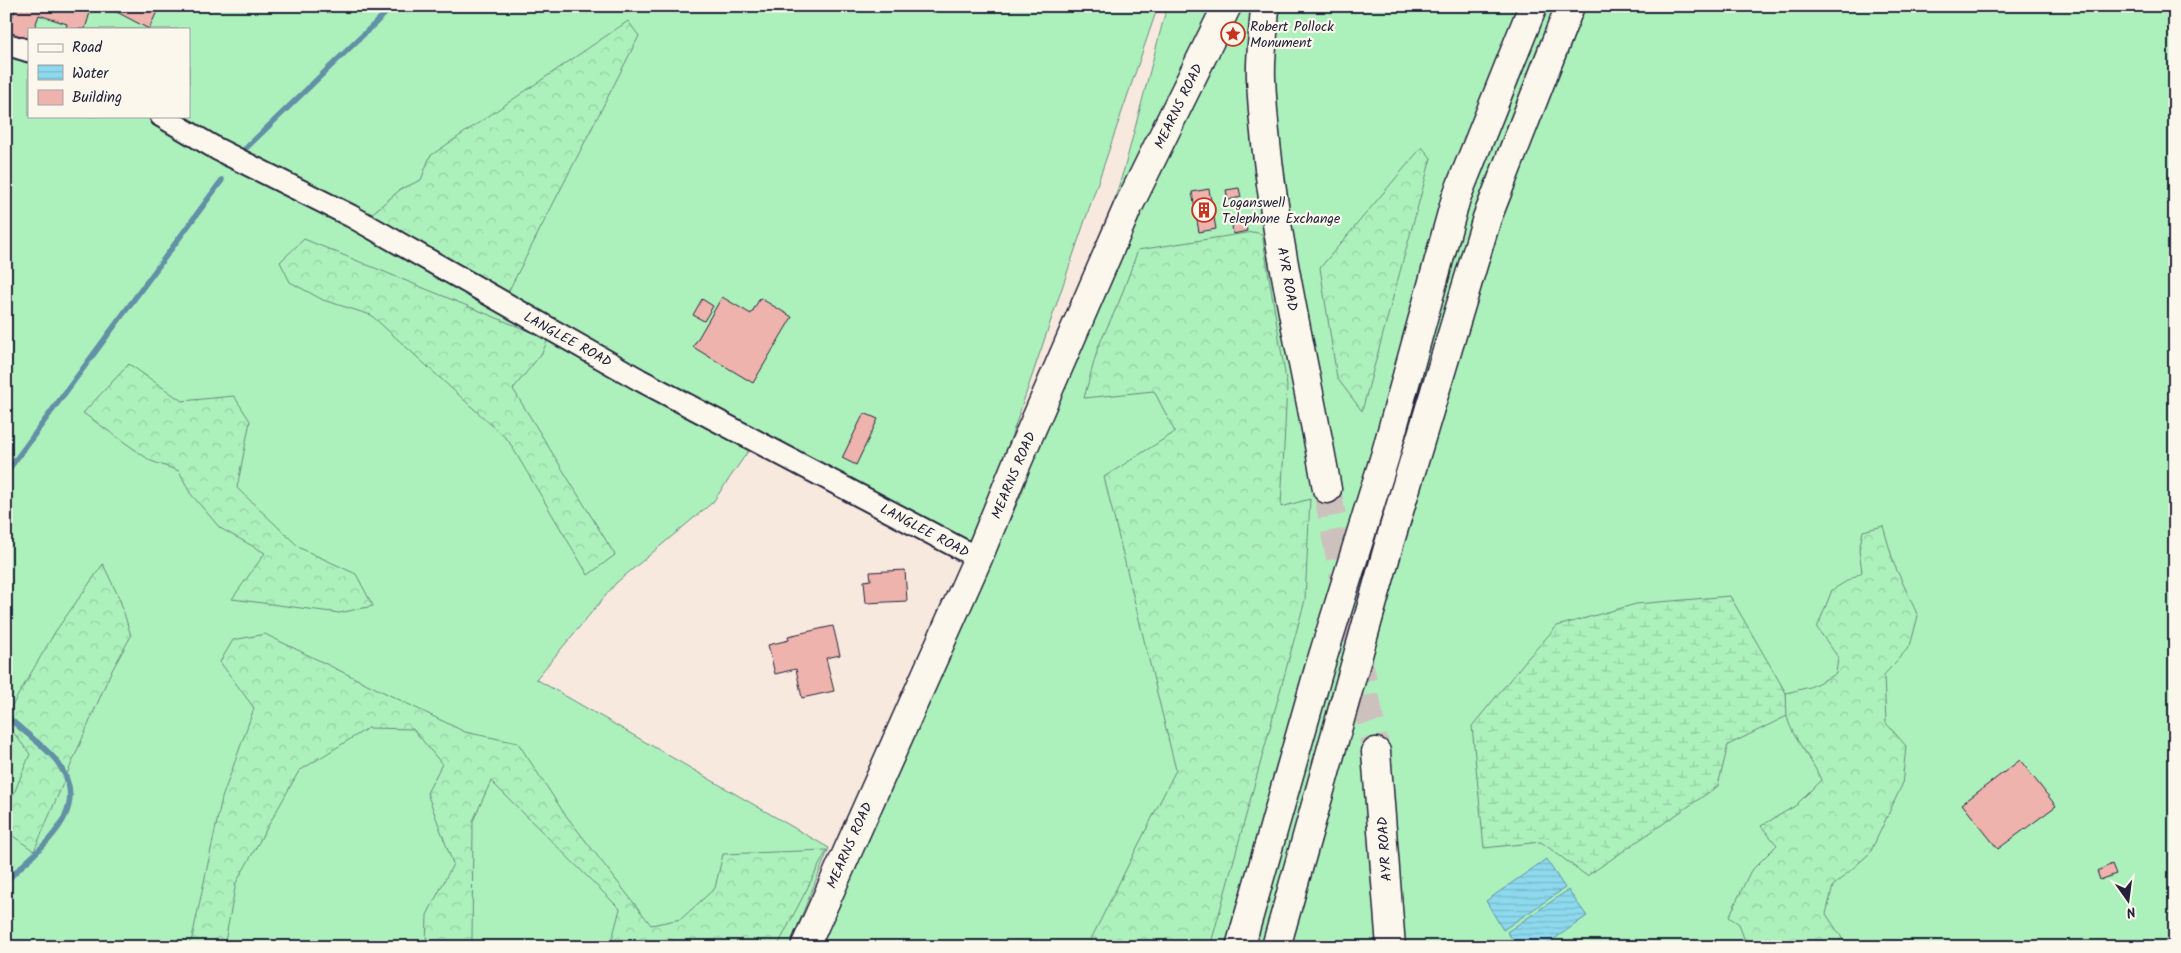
<svg xmlns="http://www.w3.org/2000/svg" width="2181" height="953" font-family="Kalam,sans-serif">
  <style>
    .grass { fill: #acf1bc; stroke: #678a7c; fill-rule: evenodd }
    .forest { fill: url(#forest-crowns); stroke: #678a7c }
    .wetland { fill: url(#wetland-marsh); stroke: #678a7c }
    .water { fill: url(#water-rules); stroke: #6290a6 }
    .lines { fill: none; stroke-linecap: round; stroke-linejoin: round }
    .stream { stroke: #6290a6; stroke-width: 5.5 }
    .building { fill: #eeb3ad; stroke: #22223b }
    .primary-tunnel { stroke: #cdc1be; stroke-width: 28; stroke-dasharray: 28 14; stroke-linecap: butt }
    .street-casing { stroke: #22223b; stroke-width: 25 }
    .secondary-casing { stroke: #22223b; stroke-width: 31 }
    .primary-casing { stroke: #22223b; stroke-width: 31 }
    .highway-casing { stroke: #22223b; stroke-width: 31 }
    .street { stroke: #fbf7ec; stroke-width: 21 }
    .secondary { stroke: #fbf7ec; stroke-width: 28 }
    .primary { stroke: #fbf7ec; stroke-width: 28 }
    .highway { stroke: #fbf7ec; stroke-width: 28 }
    .labels { text-anchor: middle; stroke-width: 4.5; stroke-linejoin: round; paint-order: stroke }
    .poi-label { font-size: 14px; fill: #22223b; stroke: #fbf7ec; text-anchor: start }
    .street-label { font-size: 14px; fill: #22223b; stroke: #fbf7ec }
  </style>
  <defs>
    <pattern id="forest-crowns" width="20" height="18" patternUnits="userSpaceOnUse" patternTransform="scale(1.25)"><rect width="20" height="18" fill="#acf1bc"/><path d="M2 6a3 3 0 1 1 6 0M12 15a3 3 0 1 1 6 0" fill="none" stroke="#94cea2"/></pattern>
    <pattern id="wetland-marsh" width="20" height="14" patternUnits="userSpaceOnUse" patternTransform="scale(1.25)"><rect width="20" height="14" fill="#acf1bc"/><path d="M1 5h8M5 5V1M11 12h8M15 12V8" fill="none" stroke="#94cea2"/></pattern>
    <pattern id="water-rules" width="6" height="5" patternUnits="userSpaceOnUse" patternTransform="scale(1.25)"><rect width="6" height="5" fill="#8dd9ed"/><path d="M0 2.5h6" fill="none" stroke="#79bacc"/></pattern>
  </defs>
  <rect width="100%" height="100%" fill="#f8e9df"/>
  <filter id="ink" filterUnits="userSpaceOnUse"><feTurbulence type="fractalNoise" baseFrequency=".02" numOctaves="2"/><feDisplacementMap in="SourceGraphic" scale="10" xChannelSelector="R" yChannelSelector="G"/><feConvolveMatrix kernelMatrix="1 2 1 2 8 2 1 2 1" color-interpolation-filters="sRGB"/></filter>
  <g filter="url(#ink)">
    <path class="grass" d="M6 6H1158L970 558 751 447 713 502 616 583 536 679 829 848 789 947H6ZM29 29H189V116H29Z
      M1167 6H2175V947H817L1022 493 1125 166Z"/>
    <path class="forest" d="M628 21 639 36 505 298 369 216 401 189 421 180 430 156Z
      M1422 147 1431 158 1362 411 1337 378 1320 268Z
      M1253 232 1262 234 1287 386 1281 507 1310 499 1305 600 1210 947H1087L1176 770 1104 477 1175 432 1154 391 1084 398 1098 347 1119 302 1138 250Z
      M304 239 548 339 542 353 513 389 615 555 588 575 508 440 371 315 323 300 290 282 280 262Z
      M129 364 182 401 234 396 250 421 237 488 300 548 356 574 373 606 339 613 232 599 265 553 220 528 190 493 179 471 151 461 83 413Z
      M1883 526 1894 564 1918 616 1910 646 1884 675 1886 723 1906 746 1902 785 1870 853 1833 886 1826 914 1848 947H1747L1739 924 1729 917 1750 872 1777 845 1761 826 1795 806 1821 780C1812 758 1793 740 1787 717 1785 710 1786 700 1786 693L1810 687 1836 674 1838 657 1817 628 1832 590 1862 572 1859 550 1863 531Z
      M103 564 120 600 131 636 110 674 34 851 6 831V813L30 754 6 723V716L55 632Z
      M265 634 465 732 518 743 564 813 651 925 681 919 715 888 723 854 827 850 777 947H610L620 909 491 781 473 821 472 947H426L427 915 453 864 427 793 442 764 413 729 368 728 299 771 236 883 224 947H187L192 938 222 798 254 708 220 662 233 640Z"/>
    <path class="wetland" d="M1730 596 1786 693 1787 716 1728 745 1718 786 1587 876 1541 842 1484 848 1472 726 1527 659 1557 626 1636 604Z"/>
    <path class="water" d="M1546 859 1565 888 1503 930 1486 901Z
      M1568 890 1587 916 1543 947H1518L1507 932Z"/>
    <g class="lines">
      <path class="stream" d="M243 151 393 6
        M6 473 222 180
        M6 715C22 731 41 743 55 759 98 812 38 847 6 882"/>
    </g>
    <path class="building" d="M16 6H82L91 9 85 29H66L67 24 39 15 34 29H29V43L6 37Z
      M116 6H156L159 7 149 29 115 11Z
      M1239 188 1241 197 1228 200 1226 190Z
      M1209 189 1216 229 1199 232 1192 192Z
      M1245 222 1247 231 1233 234 1232 225Z
      M722 297 751 314 760 298 792 317 753 383 693 347Z
      M702 299 713 306 704 321 693 315Z
      M864 413 878 419 856 465 842 458Z
      M905 570 907 601 866 603 864 581 871 580 870 572Z
      M833 626 840 655 826 658 834 691 802 698 796 669 775 674 768 645 789 640 788 636Z
      M2020 760 2056 806 1998 849 1962 804Z
      M2112 864 2116 874 2100 880 2097 871Z"/>
    <g class="lines">
      <path class="primary-tunnel" d="M1327 489 1376 752"/>
      <g class="street-casing">
        <path id="street" d="M6 44 29 51
          M161 116 217 149 351 216 640 380 978 558"/>
      </g>
      <g class="secondary-casing">
        <path id="secondary" d="M805 947 978 558 1016 465 1127 209 1227 6"/>
      </g>
      <g class="primary-casing">
        <path id="primary" d="M1265 6C1264 30 1260 55 1261 78 1267 215 1304 355 1327 489
          M1376 752 1391 947"/>
      </g>
      <g class="highway-casing">
        <path id="highway" d="M1240 947 1319 669 1385 456 1456 198 1533 6
          M1276 947 1390 541 1487 218 1570 6"/>
      </g>
      <use href="#street" class="street"/>
      <use href="#secondary" class="secondary"/>
      <use href="#primary" class="primary"/>
      <use href="#highway" class="highway"/>
    </g>
  </g>
  <defs>
    <g id="sight-ring" transform="scale(1.25)"><circle r="9.5" fill="#fbf7ec" stroke="#c8321e" stroke-width="1.5"/><path d="M0-6L1.8-2.2L6-1.7L2.9 1.2L3.7 5.4L0 3.3L-3.7 5.4L-2.9 1.2L-6-1.7L-1.8-2.2Z" fill="#c8321e"/></g>
    <g id="building-ring" transform="scale(1.25)"><circle r="9.5" fill="#fbf7ec" stroke="#c8321e" stroke-width="1.5"/><path d="M-4-6H4V6H1V3H-1V6H-4ZM-2.5-4.3h1.7v1.8h-1.7ZM.8-4.3h1.7v1.8H.8ZM-2.5-1h1.7V.8h-1.7ZM.8-1h1.7V.8H.8Z" fill="#c8321e"/></g>
  </defs>
  <g fill-rule="evenodd">
    <use href="#sight-ring" x="1233" y="34"/>
    <use href="#building-ring" x="1204" y="210"/>
  </g>
  <g class="labels">
    <g class="poi-label">
      <text x="1250" y="31">Robert Pollock<tspan x="1250" dy="16">Monument</tspan></text>
      <text x="1222" y="207">Loganswell<tspan x="1222" dy="16">Telephone Exchange</tspan></text>
    </g>
    <g class="street-label">
      <text transform="translate(1178 106) rotate(-64)" y="5">MEARNS ROAD</text>
      <text transform="translate(1288 279) rotate(80)" y="5">AYR ROAD</text>
      <text transform="translate(568 339) rotate(29)" y="5">LANGLEE ROAD</text>
      <text transform="translate(1013 475) rotate(-67)" y="5">MEARNS ROAD</text>
      <text transform="translate(925 530) rotate(28)" y="5">LANGLEE ROAD</text>
      <text transform="translate(849 845) rotate(-66)" y="5">MEARNS ROAD</text>
      <text transform="translate(1384 849) rotate(-94)" y="5">AYR ROAD</text>
    </g>
  </g>
  <rect width="2181" height="953" fill="none" stroke="#fbf7ec" stroke-width="25"/>
  <rect x="12" y="12" width="2156" height="928" fill="none" stroke="#22223b" stroke-width="2" filter="url(#ink)"/>
  <rect x="28" y="28" width="162" height="90" fill="#fbf7ec" stroke="#a4a2a5"/>
  <rect x="38" y="44" width="25" height="8" fill="#fbf7ec" stroke="#a4a2a5"/>
  <text x="72" y="52" font-size="15" fill="#22223b">Road</text>
  <rect x="38" y="65" width="25" height="15" fill="url(#water-rules)" stroke="#a4a2a5"/>
  <text x="72" y="78" font-size="15" fill="#22223b">Water</text>
  <rect x="38" y="90" width="25" height="15" fill="#eeb3ad" stroke="#a4a2a5"/>
  <text x="72" y="102" font-size="15" fill="#22223b">Building</text>
  <g transform="translate(2128 900) rotate(166)" stroke="#fbf7ec" stroke-width="4" paint-order="stroke">
  <path d="M0-4L9 19L0 12L-9 19Z" fill="#22223b"/>
  <text y="-8" font-size="14" font-weight="bold" text-anchor="middle" fill="#22223b">N</text>
  </g>
</svg>
